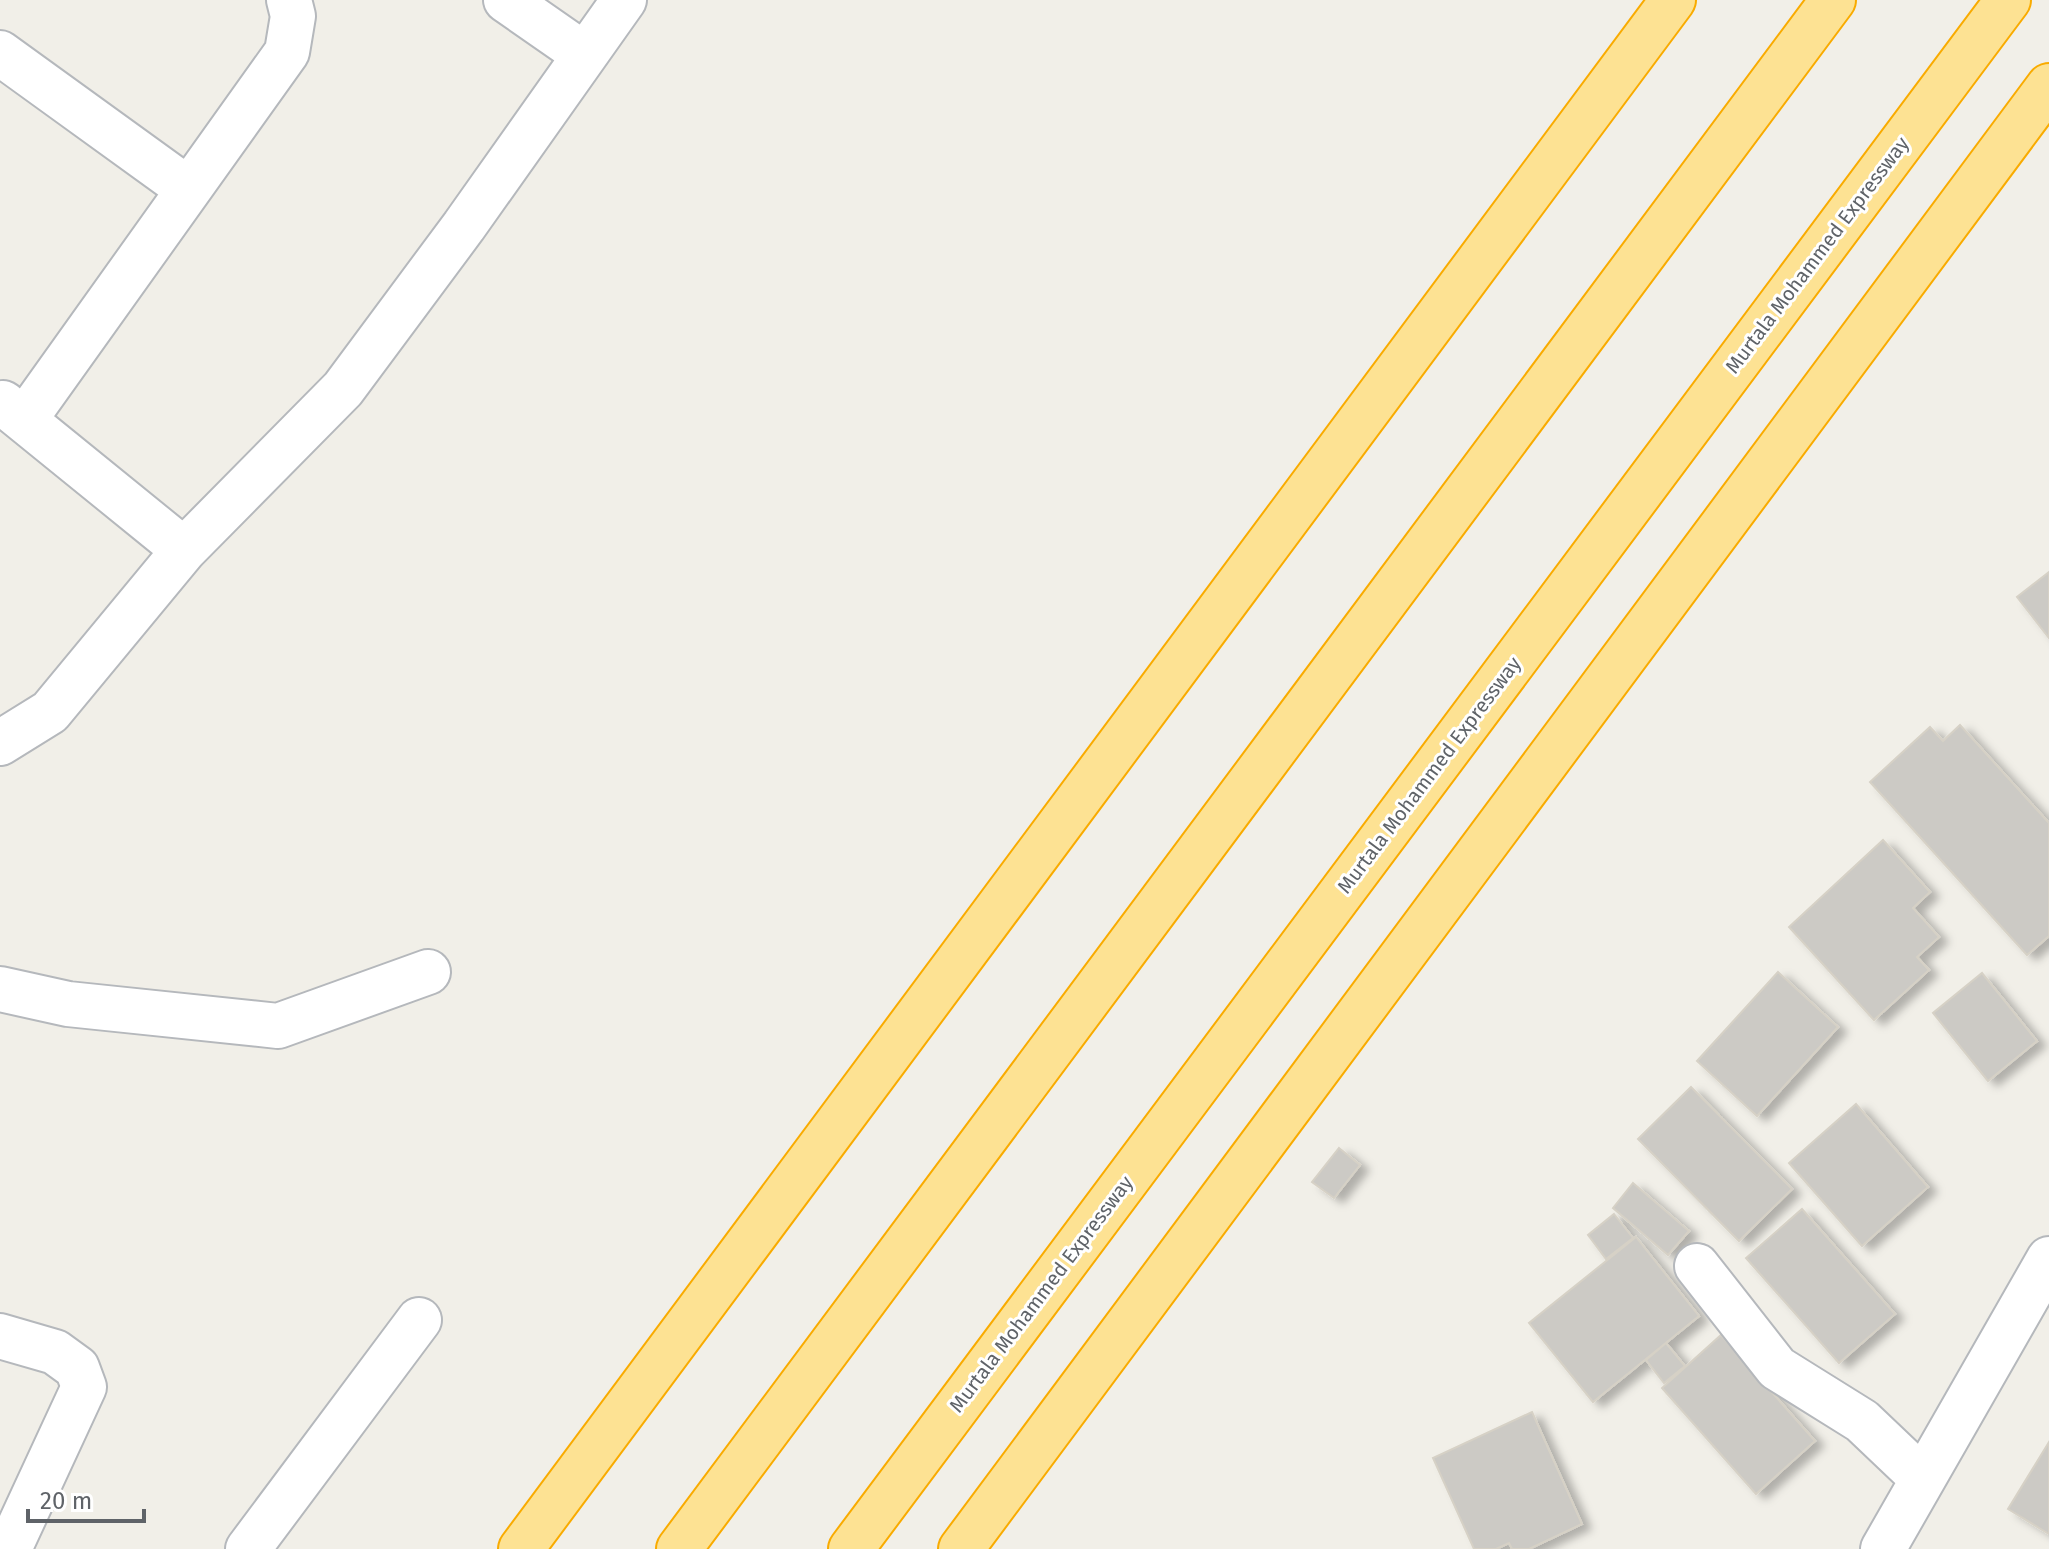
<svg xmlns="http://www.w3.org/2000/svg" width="2049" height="1549" font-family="'Fira Sans',sans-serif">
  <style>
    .building { fill: #cccac5; stroke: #d6d1c6; stroke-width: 2; filter: url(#shadow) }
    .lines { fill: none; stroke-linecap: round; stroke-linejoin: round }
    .minor-casing { stroke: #b5b8bc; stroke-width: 48 }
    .highway-casing { stroke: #f9ab00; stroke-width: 48 }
    .minor { stroke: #fff; stroke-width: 44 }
    .highway { stroke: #fde293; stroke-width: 44 }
    .labels { text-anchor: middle; stroke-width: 6; stroke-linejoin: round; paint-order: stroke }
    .street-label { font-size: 20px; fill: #5f6368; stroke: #fff }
  </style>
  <defs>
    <filter id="shadow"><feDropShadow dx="9" dy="5" stdDeviation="4" flood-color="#0004"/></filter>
  </defs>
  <rect width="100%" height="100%" fill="#f1efe8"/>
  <path class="building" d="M2049 572V638L2017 597Z
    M1960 725 2049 823V936L2027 955 1870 782 1930 727 1943 741Z
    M1883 840 1930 892 1913 908 1939 937 1917 957 1929 970 1874 1020 1789 927Z
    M1778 972 1838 1027 1757 1116 1697 1061Z
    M1982 973 2037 1041 1988 1081 1933 1013Z
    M1691 1087 1792 1189 1739 1241 1638 1139Z
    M1856 1104 1928 1187 1862 1246 1789 1163Z
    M1339 1148 1360 1165 1334 1198 1312 1182Z
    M1633 1183 1689 1231 1668 1255 1613 1208Z
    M1802 1209 1895 1314 1839 1363 1746 1258Z
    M1614 1214 1633 1238 1606 1259 1588 1235Z
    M1636 1237 1699 1316 1593 1402 1529 1323Z
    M1721 1335 1815 1441 1756 1494 1662 1388Z
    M1666 1343 1685 1366 1664 1383 1646 1360Z
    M1532 1412 1582 1524 1529 1549H1512L1509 1543 1496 1549H1474L1433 1458Z
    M2049 1442V1534L2008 1509Z"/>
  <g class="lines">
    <g class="minor-casing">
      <path id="minor" d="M506 0 585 55
        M0 53 188 189
        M3 403 184 550
        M25 419 287 52 293 16 289 0
        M0 743 50 712 184 550 343 389 464 226 624 0
        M0 989 68 1004 278 1026 428 972
        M1697 1266 1777 1368 1862 1421 1923 1479
        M0 1336 55 1352 77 1368 84 1387 9 1549
        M248 1549 419 1320
        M1883 1549 2049 1259"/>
    </g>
    <g class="highway-casing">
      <path id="highway" d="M521 1549 1673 0
        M679 1549 1833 0
        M851 1549 2008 0
        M961 1549 2049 86"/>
    </g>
    <use href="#minor" class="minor"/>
    <use href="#highway" class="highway"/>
  </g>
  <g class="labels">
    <g class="street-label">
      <text transform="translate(1817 255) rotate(-53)" y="7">Murtala Mohammed Expressway</text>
      <text transform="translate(1429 775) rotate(-53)" y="7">Murtala Mohammed Expressway</text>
      <text transform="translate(1041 1294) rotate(-53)" y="7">Murtala Mohammed Expressway</text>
    </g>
  </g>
  <path d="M28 1509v12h116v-12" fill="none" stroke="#5f6368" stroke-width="4"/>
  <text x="40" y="1509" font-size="24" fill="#5f6368" stroke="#ffffff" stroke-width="6" paint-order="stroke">20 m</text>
</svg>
